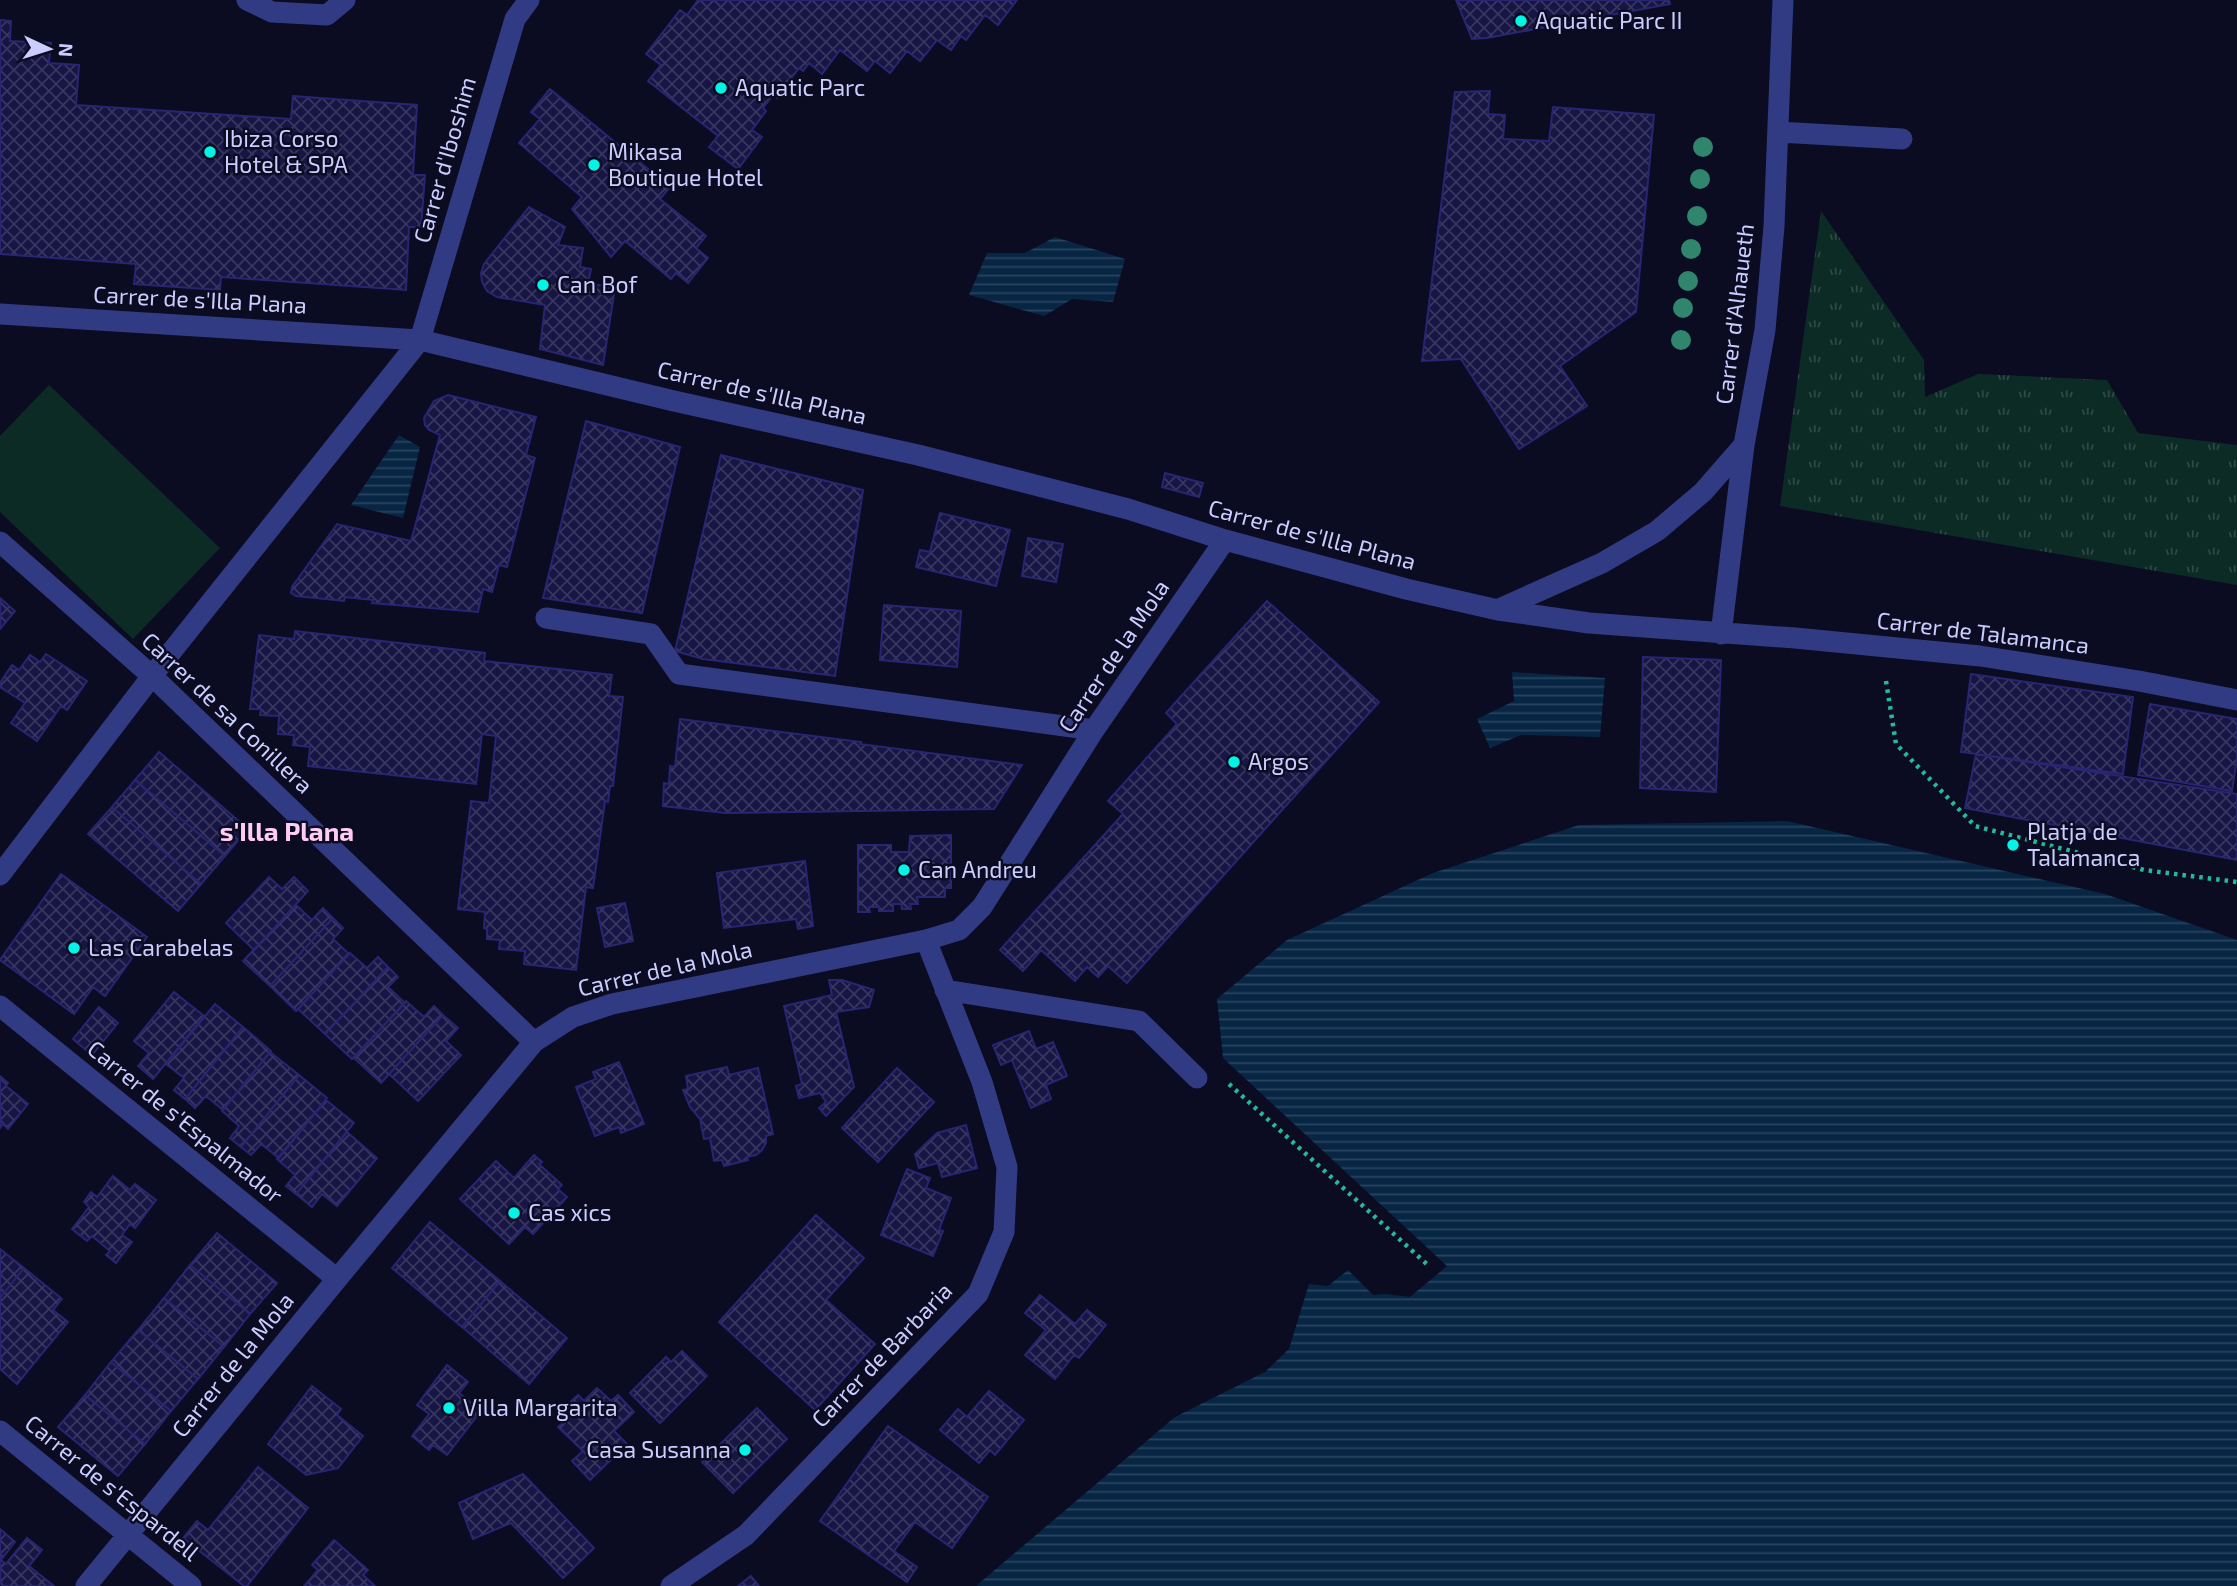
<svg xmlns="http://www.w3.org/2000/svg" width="2237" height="1586" font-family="'Exo 2',sans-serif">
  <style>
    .grass { fill: url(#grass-tufts) }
    .garden { fill: #0d2b25 }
    .water { fill: url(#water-rules) }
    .building { fill: url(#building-cross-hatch); stroke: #282572; stroke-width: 2 }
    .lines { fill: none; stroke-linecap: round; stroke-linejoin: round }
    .path { stroke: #22bb9a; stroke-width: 4.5; stroke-dasharray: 3.5 5; stroke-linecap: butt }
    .minor { stroke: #313b84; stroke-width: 21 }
    .tree { fill: #2f866c }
    .poi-dot { fill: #00f5e7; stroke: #0b0b21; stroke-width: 2.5 }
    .labels { text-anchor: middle; stroke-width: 5; stroke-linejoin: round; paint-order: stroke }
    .poi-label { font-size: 23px; fill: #cacdff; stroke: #0b0b21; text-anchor: start }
    .street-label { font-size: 23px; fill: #cacdff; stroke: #0b0b21 }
    .quarter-label { font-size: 26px; font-weight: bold; fill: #ffccf4; stroke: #0b0b21 }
  </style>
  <defs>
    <pattern id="grass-tufts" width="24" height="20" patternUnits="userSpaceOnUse" patternTransform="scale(1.75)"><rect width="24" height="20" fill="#0d2b25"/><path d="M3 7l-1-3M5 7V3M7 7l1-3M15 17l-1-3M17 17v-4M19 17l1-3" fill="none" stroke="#2f4946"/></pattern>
    <pattern id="water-rules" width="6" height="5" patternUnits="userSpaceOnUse" patternTransform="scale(1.75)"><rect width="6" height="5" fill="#072644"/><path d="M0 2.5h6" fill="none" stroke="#2a4460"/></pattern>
    <pattern id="building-cross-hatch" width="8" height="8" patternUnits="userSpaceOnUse" patternTransform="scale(1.75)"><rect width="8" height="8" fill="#171543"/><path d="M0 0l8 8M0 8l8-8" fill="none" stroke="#37365f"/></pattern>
  </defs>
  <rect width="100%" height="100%" fill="#0b0b21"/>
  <path class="grass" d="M1821 211 1924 360 1925 397 1978 374 2107 380 2138 433 2237 445V585L1780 506Z"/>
  <path class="garden" d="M49 385 220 548 133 639 0 512V436Z"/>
  <path class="water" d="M1055 237 1125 259 1113 302 1072 299 1044 316 969 295 987 253H1025Z
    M399 435 420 447 403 518 351 505Z
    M1512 672 1605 678 1600 737 1521 735 1490 748 1477 719 1514 701Z
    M1787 821 2105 894 2237 940V1586H976L1175 1417 1265 1372 1289 1349 1309 1284 1328 1286 1348 1270 1373 1295 1385 1294 1410 1297 1447 1266 1223 1058 1217 999 1287 940 1433 873 1579 825Z"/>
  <path class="building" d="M698 0H1017L998 25 985 15 966 40 961 36 951 50 937 40 920 61 907 51 890 73 875 61 867 71 840 50 822 74 809 63 803 71 799 68 777 98 773 95 763 108 766 111 752 130 762 137 738 169 709 147 718 136 648 81 661 65 646 54 680 10 687 15Z
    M1456 0H1669L1670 4 1487 38 1472 39Z
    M0 20 11 21 10 41 51 43 49 63 79 65 76 105 291 119 293 96 417 105 413 175H425L421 227H409L406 290 221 277 220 290 134 284 136 264 0 254Z
    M550 89 670 187 660 199 706 236 696 248 708 258 688 283 676 273 671 279 625 241 611 257 572 209 582 197 519 143 540 119 531 112Z
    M1490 91 1488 114 1505 115 1503 139 1549 141 1553 107 1654 115 1636 312 1560 366 1587 406 1519 449 1461 359 1422 361 1455 92Z
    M529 207 565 227 558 245 583 248 580 267 591 269 588 283 615 288 603 365 540 349 545 305 497 297 487 291 482 282 481 273 484 264Z
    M448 395 536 417 526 455 535 458 507 567 499 565 492 592 483 589 478 612 372 603 373 600 345 597 344 601 296 596 291 593 292 587 337 524 411 541 440 435 429 430 425 425 424 418 434 401Z
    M586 421 680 447 642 613 543 598Z
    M721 455 863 490 835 676 703 659 675 651Z
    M1165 473 1203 483 1199 497 1162 487Z
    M940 513 1010 530 996 586 916 567 920 550 930 552Z
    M1028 538 1063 544 1056 582 1022 576Z
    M0 598 15 611 0 629Z
    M1267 601 1379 702 1127 983 1108 966 1098 977 1087 967 1075 981 1041 950 1023 971 1000 950 1123 814 1108 801 1177 724 1166 713Z
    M884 605 961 611 957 667 880 660Z
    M295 631 485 653 484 661 612 675 609 696 623 697 613 786H610L608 802 605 801 593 888 586 887 576 970 524 964 525 951 499 949 500 940 487 939V929L484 928 485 912 458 909 471 801 489 803 496 736 482 734 476 784 308 766 310 747 293 745 294 735 278 734 279 716 260 715 261 709H250L259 635 294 639Z
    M46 654 87 681 67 710 61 706 37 741 11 723 25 703 0 687V683L12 665 19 670 30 655 40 662Z
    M1643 657 1721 660 1716 792 1640 788Z
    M1971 674 2133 697 2123 774 1961 752Z
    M2150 704 2237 719V758L2232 791 2138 775Z
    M680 719 861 742 860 744 1022 765 994 809 725 813 663 806 664 783 669 784 670 766 675 767Z
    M159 752 248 829 225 856 135 780Z
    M1976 754 2237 794V860L1965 808Z
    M135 780 225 856 201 884 112 807Z
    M112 807 201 884 178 911 88 834Z
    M951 835V888H945V897H917L918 904H910L911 909H902L901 904H893V911H879V907H869L870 912H858V845H891V852H909L910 836Z
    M805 861 813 926 798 929 796 919 724 928 717 873Z
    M61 874 147 937 105 996 93 987 74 1014 0 960Z
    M269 877 282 889 294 877 308 891 254 950 226 923Z
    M625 903 633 941 605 947 597 908Z
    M296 905 312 920 323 908 333 918 270 986 243 961Z
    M333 918 343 928 333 939 349 954 296 1011 270 986Z
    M350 953 367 968 378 957 388 967 325 1034 298 1009Z
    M388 967 398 977 388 987 405 1003 352 1059 325 1034Z
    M829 980H842L874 990 869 1007 836 1012 854 1087 826 1116 819 1108 826 1102 820 1093 799 1098 796 1086 802 1084 784 1006 832 995Z
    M174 992 204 1016 153 1079 138 1066 149 1053 134 1041Z
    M406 1001 424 1017 434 1006 443 1015 381 1083 354 1058Z
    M215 1004 243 1027 185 1099 174 1090 184 1078 166 1064Z
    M99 1007 118 1023 92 1055 73 1039Z
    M443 1015 458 1028 446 1041 461 1055 418 1101 389 1074Z
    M243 1027 271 1051 223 1110 206 1096 195 1108 185 1099Z
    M1029 1031 1036 1049 1053 1042 1067 1076 1046 1085 1051 1099 1031 1108 1012 1060 1001 1065 993 1045Z
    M270 1052 299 1075 241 1147 230 1138 239 1126 222 1111Z
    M619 1062 644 1124 621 1133 619 1127 595 1136 576 1087 596 1079 593 1072Z
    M727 1067 729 1075 758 1068 773 1134 766 1136V1143L762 1150 756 1155 747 1157 748 1160 724 1166 722 1160 714 1161 710 1138 704 1139 700 1119 690 1107 683 1090 688 1089 686 1076Z
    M897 1068 934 1102 878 1162 842 1128Z
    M299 1075 327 1098 279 1158 261 1144 251 1155 241 1147Z
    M0 1076 8 1083 6 1086 28 1104 8 1129 3 1124 0 1128Z
    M326 1100 354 1123 296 1194 286 1186 295 1175 277 1159Z
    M966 1125 977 1168 942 1177 938 1163 919 1168 915 1154 937 1133Z
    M347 1132 377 1158 337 1206 322 1194 312 1207 296 1194Z
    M534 1155 542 1162 539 1164 562 1185 558 1189 567 1197 533 1234 525 1227 509 1244 460 1199 496 1161 514 1178Z
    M907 1169 930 1178 926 1188 951 1198 939 1230 943 1231 933 1256 881 1235Z
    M113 1176 130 1190 135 1184 156 1200 135 1228 130 1224 122 1235 132 1242 116 1263 106 1255 110 1251 92 1236 87 1241 72 1229 89 1207 84 1202 91 1192 97 1197Z
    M816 1215 864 1258 826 1300 875 1344 815 1410 719 1322Z
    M430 1222 500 1281 462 1327 392 1268Z
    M217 1233 277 1283 250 1314 190 1265Z
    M0 1249 24 1268 0 1298Z
    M190 1265 250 1314 224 1347 164 1298Z
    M24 1268 62 1299 53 1310 68 1322 17 1384 0 1369V1298Z
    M500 1281 567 1338 529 1384 462 1327Z
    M1040 1295 1075 1324 1087 1310 1106 1325 1079 1358 1074 1355 1055 1379 1025 1355 1046 1330 1025 1313Z
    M164 1298 224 1347 198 1379 138 1330Z
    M138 1330 198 1379 171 1411 111 1362Z
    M682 1351 707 1376 660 1423 630 1393 666 1357 671 1362Z
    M111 1362 171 1411 145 1444 85 1395Z
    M447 1365 468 1382 459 1393 481 1411 447 1455 433 1445 429 1450 412 1436 429 1414 417 1405Z
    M312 1386 341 1409 337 1415 363 1436 338 1468 306 1475 268 1444Z
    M597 1388 611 1401 618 1395 634 1412 614 1431 627 1444 590 1480 572 1461 583 1451 558 1427 572 1414 565 1407 578 1395 584 1401Z
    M989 1391 1024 1420 995 1455 990 1450 979 1463 940 1430 958 1409 967 1417Z
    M85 1395 145 1444 118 1476 58 1427Z
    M757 1408 787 1439 733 1493 702 1462Z
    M888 1426 988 1497 952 1548 915 1522 894 1551 917 1567 907 1582 820 1521Z
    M258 1467 308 1508 247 1586H244L183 1538 197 1521 208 1530Z
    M523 1474 594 1548 563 1578 511 1523 473 1539 459 1503Z
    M0 1529 15 1542 1 1560 6 1564 27 1538 42 1550 29 1566 54 1586H3L0 1583Z
    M334 1540 368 1570 363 1575 375 1586H304L318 1570 312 1565Z
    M751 1576 759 1586H738Z"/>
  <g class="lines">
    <path class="path" d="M1886 681 1896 744 1975 826 2144 870 2237 882
      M1229 1084 1430 1267"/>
    <path class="minor" d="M247 0 272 12 327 15 345 0
      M1778 132 1902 139
      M0 314 420 340 674 401 918 455 1128 509 1225 540 1406 589 1498 610 1589 623 1795 638 1980 656 2139 681 2237 700
      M0 542 152 676 534 1042
      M1499 609 1602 563 1657 531 1703 492 1744 445
      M546 618 651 634 679 674 1094 730
      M1721 634 1744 445 1765 330 1774 226 1783 0
      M0 875 152 676 420 340 515 19 529 0
      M945 990 1139 1021 1197 1078
      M0 1006 337 1279
      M0 1431 191 1586
      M86 1586 337 1279 534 1042 573 1017 612 1004 926 940 959 930 982 907 1094 730 1225 540
      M671 1586 746 1535 978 1294 1004 1232 1007 1167 982 1082 926 940"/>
  </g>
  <g class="tree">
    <circle cx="1703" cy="147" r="10"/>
    <circle cx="1700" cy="179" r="10"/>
    <circle cx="1697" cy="216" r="10"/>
    <circle cx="1691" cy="249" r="10"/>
    <circle cx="1688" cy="281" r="10"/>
    <circle cx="1683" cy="308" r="10"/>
    <circle cx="1681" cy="340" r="10"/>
  </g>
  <g class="poi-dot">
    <circle cx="1521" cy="21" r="7"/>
    <circle cx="721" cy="88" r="7"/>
    <circle cx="210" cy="152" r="7"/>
    <circle cx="594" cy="165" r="7"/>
    <circle cx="543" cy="285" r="7"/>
    <circle cx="1234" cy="762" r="7"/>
    <circle cx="2013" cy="845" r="7"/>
    <circle cx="904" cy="870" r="7"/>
    <circle cx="74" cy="948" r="7"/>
    <circle cx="514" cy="1213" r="7"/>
    <circle cx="449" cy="1408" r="7"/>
    <circle cx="745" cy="1450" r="7"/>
  </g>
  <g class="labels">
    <g class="poi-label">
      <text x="1535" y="29">Aquatic Parc II</text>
      <text x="735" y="96">Aquatic Parc</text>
      <text x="224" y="147">Ibiza Corso<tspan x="224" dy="26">Hotel &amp; SPA</tspan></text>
      <text x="608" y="160">Mikasa<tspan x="608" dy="26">Boutique Hotel</tspan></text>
      <text x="557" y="293">Can Bof</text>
      <text x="1248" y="770">Argos</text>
      <text x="2027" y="840">Platja de<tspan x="2027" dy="26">Talamanca</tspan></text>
      <text x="918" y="878">Can Andreu</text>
      <text x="88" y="956">Las Carabelas</text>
      <text x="528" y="1221">Cas xics</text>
      <text x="463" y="1416">Villa Margarita</text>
      <text x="731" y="1458" text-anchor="end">Casa Susanna</text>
    </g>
    <g class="street-label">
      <text transform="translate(445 160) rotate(-74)" y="8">Carrer d'Iboshim</text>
      <text transform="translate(200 300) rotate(3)" y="8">Carrer de s'Illa Plana</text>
      <text transform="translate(1735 314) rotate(-83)" y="8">Carrer d'Alhaueth</text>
      <text transform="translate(762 393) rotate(13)" y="8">Carrer de s'Illa Plana</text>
      <text transform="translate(1312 535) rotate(15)" y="8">Carrer de s'Illa Plana</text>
      <text transform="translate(1983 633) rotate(7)" y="8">Carrer de Talamanca</text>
      <text transform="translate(1114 656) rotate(-56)" y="8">Carrer de la Mola</text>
      <text transform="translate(227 713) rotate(43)" y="8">Carrer de sa Conillera</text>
      <text transform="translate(665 969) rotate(-13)" y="8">Carrer de la Mola</text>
      <text transform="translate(185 1122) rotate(39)" y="8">Carrer de s'Espalmador</text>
      <text transform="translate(882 1355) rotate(-46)" y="8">Carrer de Barbaria</text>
      <text transform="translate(233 1365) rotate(-51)" y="8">Carrer de la Mola</text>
      <text transform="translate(112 1488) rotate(39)" y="8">Carrer de s'Espardell</text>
    </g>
    <g class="quarter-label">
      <text x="287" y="841">s'Illa Plana</text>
    </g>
  </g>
  <g transform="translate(49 49) rotate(94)" stroke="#0b0b21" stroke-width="5" paint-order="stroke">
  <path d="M0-5L12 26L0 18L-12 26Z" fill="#cacdff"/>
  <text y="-10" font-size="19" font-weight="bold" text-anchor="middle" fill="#cacdff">N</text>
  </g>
</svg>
